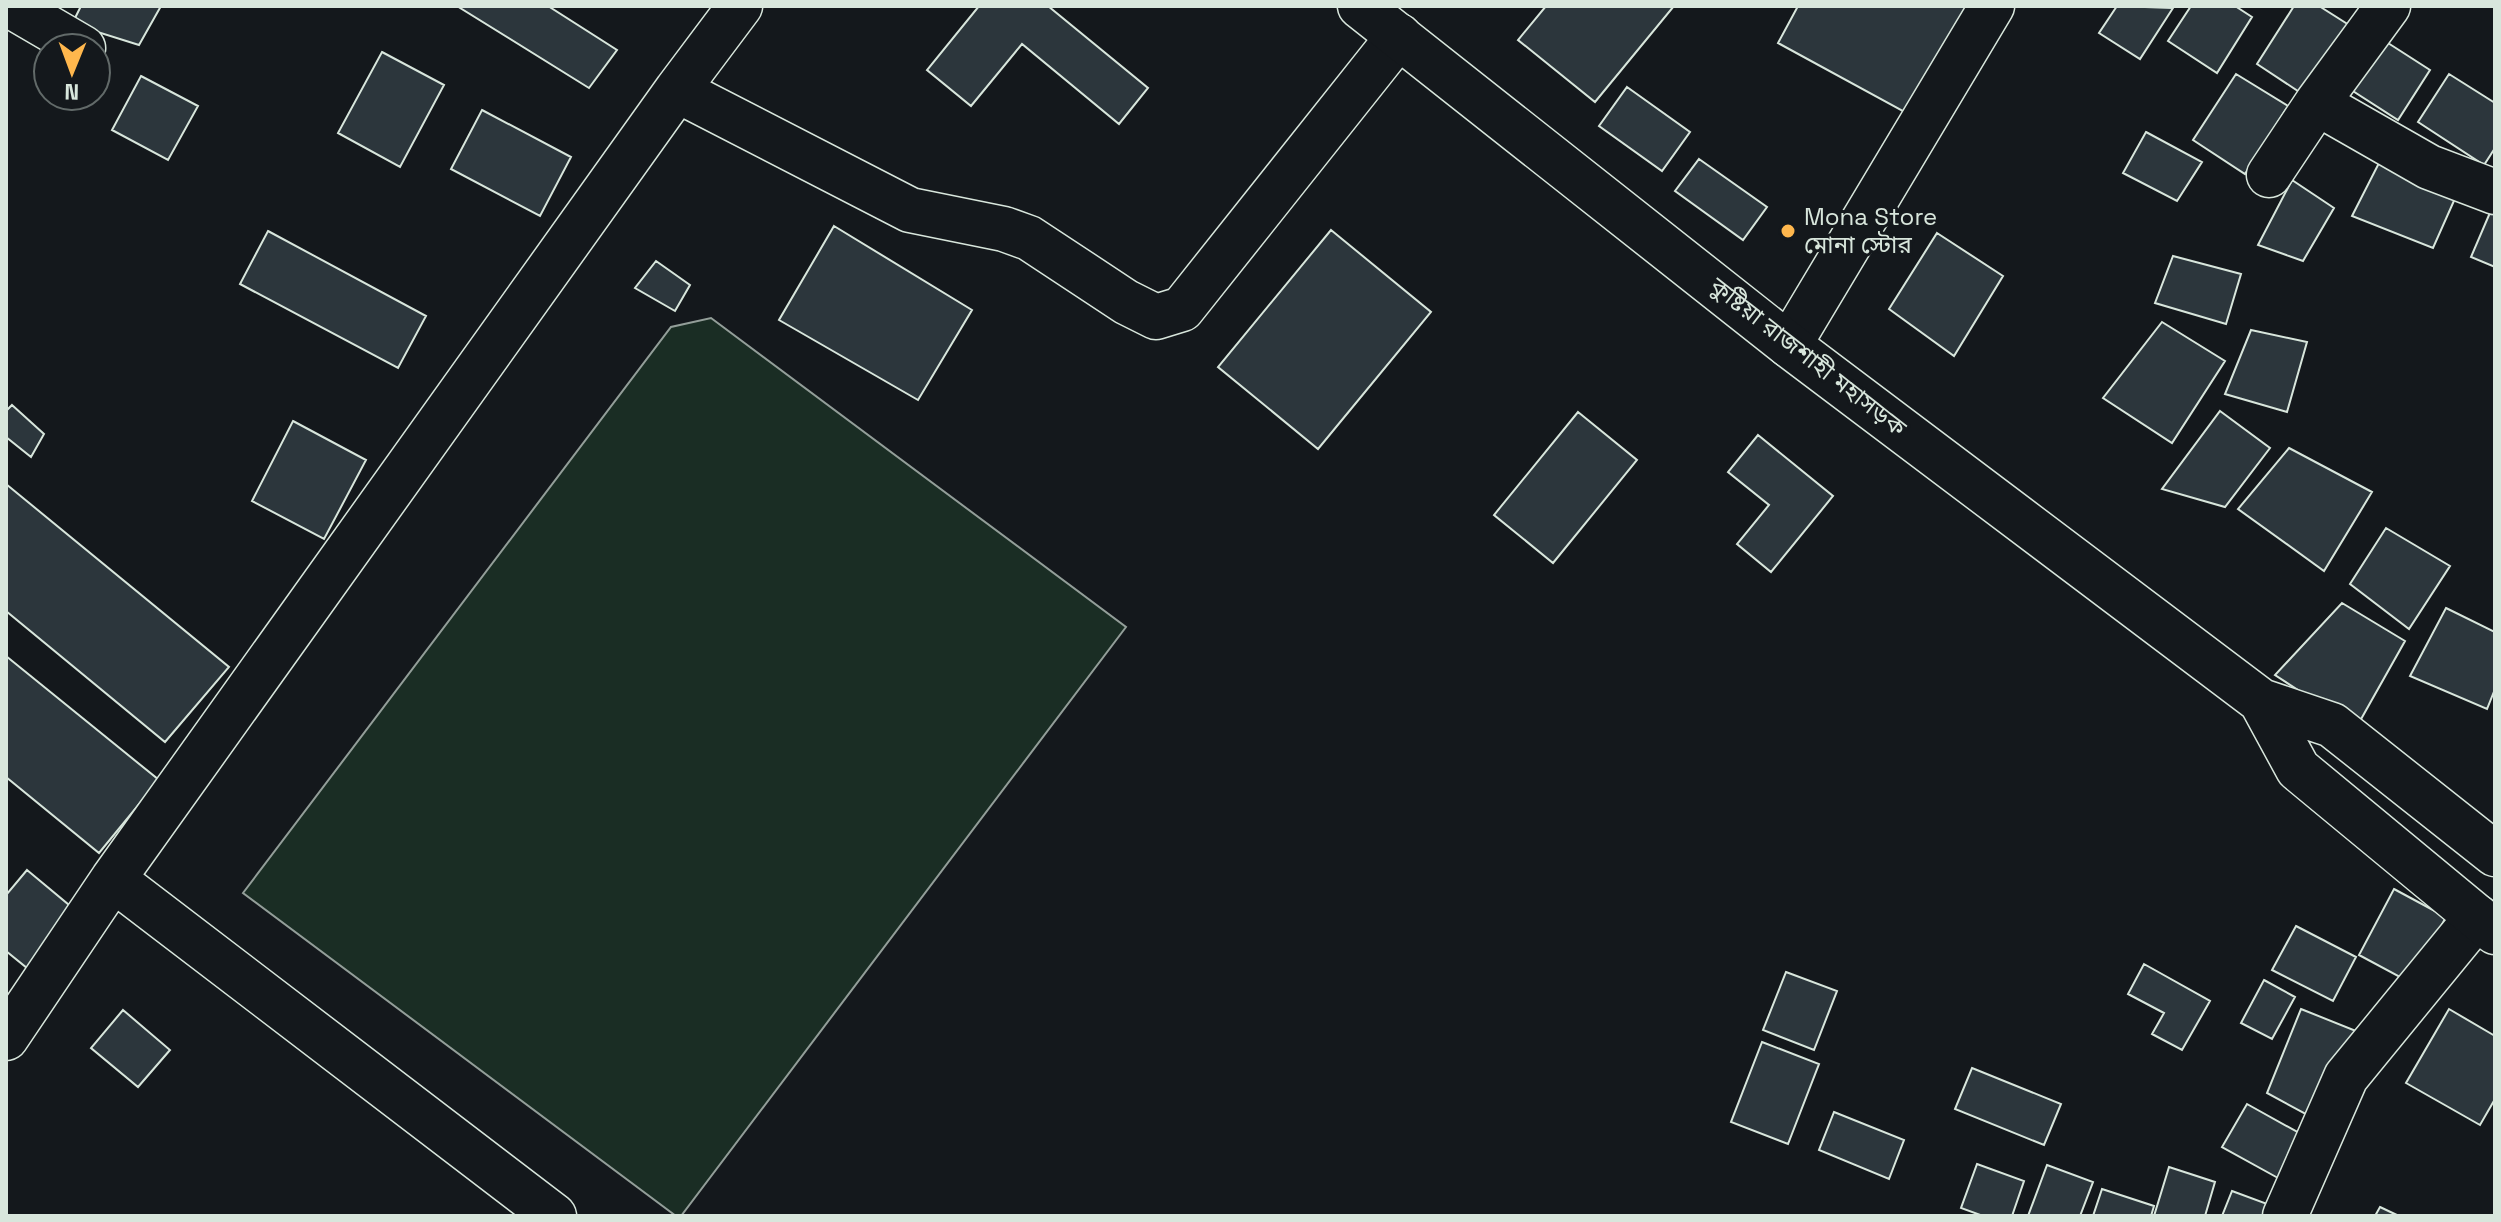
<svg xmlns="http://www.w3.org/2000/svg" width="2501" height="1222" font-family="'Space Grotesk','Noto Sans Bengali',sans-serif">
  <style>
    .green { fill: #1a2d24; stroke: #939e99; stroke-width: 2 }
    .building { fill: #2c363c; stroke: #d8e6dc; stroke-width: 2 }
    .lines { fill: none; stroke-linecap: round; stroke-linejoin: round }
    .minor-casing { stroke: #d8e6dc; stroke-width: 47 }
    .highway-casing { stroke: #d8e6dc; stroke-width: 47 }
    .minor { stroke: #14181c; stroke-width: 44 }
    .highway { stroke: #14181c; stroke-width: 44 }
    .poi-dot { fill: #ffb74d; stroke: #14181c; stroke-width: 3 }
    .labels { text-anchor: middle; stroke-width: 6; stroke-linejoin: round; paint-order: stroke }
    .poi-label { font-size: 24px; fill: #d8e6dc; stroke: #14181c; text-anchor: start }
    .street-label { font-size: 24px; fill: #d8e6dc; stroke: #14181c }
  </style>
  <rect width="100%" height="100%" fill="#14181c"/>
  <path class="green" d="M711 318 1126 627 681 1216H676L243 893 671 327Z"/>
  <path class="building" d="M81 6H161L139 45 72 24Z
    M457 6H548L617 50 589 88Z
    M979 6H1048L1148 88 1119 124 1022 44 971 106 927 70Z
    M1546 6H1674L1595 102 1518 40Z
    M1798 6H1969L1910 115 1778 43Z
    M2117 6 2173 8 2140 59 2099 33Z
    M2191 6H2235L2252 17 2217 73 2168 41Z
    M2294 6H2319L2349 25 2304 95 2257 64Z
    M2374 34 2430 70 2398 120 2342 84Z
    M382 52 444 85 400 167 338 133Z
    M2236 74 2288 106 2245 174 2193 140Z
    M2449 74 2495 103V148L2484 165 2418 122Z
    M141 76 198 106 168 160 112 130Z
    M1627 87 1690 132 1662 171 1599 126Z
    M482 110 571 157 540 216 451 169Z
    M2146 132 2202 162 2177 201 2123 173Z
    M1699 159 1767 207 1743 240 1675 191Z
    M2381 159 2457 194 2433 248 2352 216Z
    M2292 180 2334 208 2303 261 2258 245Z
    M2495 201V267L2471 257Z
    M834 226 972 310 918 400 779 320Z
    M1331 230 1431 312 1318 449 1218 367Z
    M268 231 426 316 398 368 240 284Z
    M1937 233 2003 276 1954 356 1889 309Z
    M2173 256 2241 274 2226 324 2155 303Z
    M656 261 690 285 675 311 635 288Z
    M2162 322 2225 361 2172 443 2103 398Z
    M2251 330 2307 342 2287 412 2225 394Z
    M12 405 44 434 31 457 6 437V411Z
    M2220 411 2270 448 2225 507 2162 489Z
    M1578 412 1637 460 1553 563 1494 515Z
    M293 421 366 460 324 539 252 501Z
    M1758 435 1833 496 1771 572 1737 544 1769 505 1728 472Z
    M2289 448 2372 492 2324 571 2238 509Z
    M6 484 229 667 165 742 6 611Z
    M2386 528 2450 566 2409 629 2350 584Z
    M2342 603 2405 641 2356 728 2275 675Z
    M2446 608 2495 632V689L2487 709 2410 676Z
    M6 656 159 780 99 853 6 777Z
    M27 870 75 910 27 968 6 951V895Z
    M2394 889 2446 917 2411 983 2359 955Z
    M2296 926 2356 957 2333 1001 2272 970Z
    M2144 964 2210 1001 2182 1050 2152 1034 2164 1013 2128 994Z
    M1786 972 1837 991 1814 1050 1763 1030Z
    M2264 980 2295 997 2272 1039 2241 1023Z
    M2301 1009 2361 1033 2313 1118 2267 1093Z
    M2449 1009 2495 1036V1099L2480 1125 2406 1083Z
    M123 1010 170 1050 138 1087 91 1048Z
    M1762 1042 1819 1064 1788 1144 1731 1122Z
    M1972 1068 2061 1104 2044 1145 1955 1109Z
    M2247 1104 2301 1134 2278 1178 2222 1147Z
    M1834 1112 1904 1140 1889 1179 1819 1150Z
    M1977 1164 2024 1181 2012 1216H1983L1961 1208Z
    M2047 1165 2093 1182 2080 1216H2028Z
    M2169 1167 2215 1182 2205 1216H2154Z
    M2102 1189 2154 1206 2151 1216H2093Z
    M2232 1191 2270 1205 2266 1216H2222Z
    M2380 1207 2399 1216H2375Z"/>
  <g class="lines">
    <g class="minor-casing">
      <path id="minor" d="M11 6 83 48
        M677 90 910 210 1004 229 1029 238 1126 302 1156 317 1182 309 1399 36
        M2317 103 2429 167 2495 192
        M2269 175 2317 103 2388 6
        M1789 345 1992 6
        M113 879 554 1216
        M6 1038 113 879 677 90 740 6
        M2285 1216 2346 1077 2477 917"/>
    </g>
    <g class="highway-casing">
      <path id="highway" d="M1360 6 1789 345 2261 701 2332 725 2495 854
        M2261 701 2298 769 2495 932"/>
    </g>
    <use href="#minor" class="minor"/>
    <use href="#highway" class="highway"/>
  </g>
  <circle class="poi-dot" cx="1788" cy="231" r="8"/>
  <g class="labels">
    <g class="poi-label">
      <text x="1804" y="225">Mona Store<tspan x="1804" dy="28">মোনা স্টোর</tspan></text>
    </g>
    <g class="street-label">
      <text transform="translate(1808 357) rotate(38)" y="8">কুষ্টিয়া রাজশাহী মহাসড়ক</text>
    </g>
  </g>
  <rect width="2501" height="1222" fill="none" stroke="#d8e6dc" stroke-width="16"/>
  <g transform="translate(72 72) rotate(181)"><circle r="38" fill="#14181c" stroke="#626a69" stroke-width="2"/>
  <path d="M0-6L14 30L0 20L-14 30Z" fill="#ffb74d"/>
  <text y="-12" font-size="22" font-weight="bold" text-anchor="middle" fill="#d8e6dc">N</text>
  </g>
</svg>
